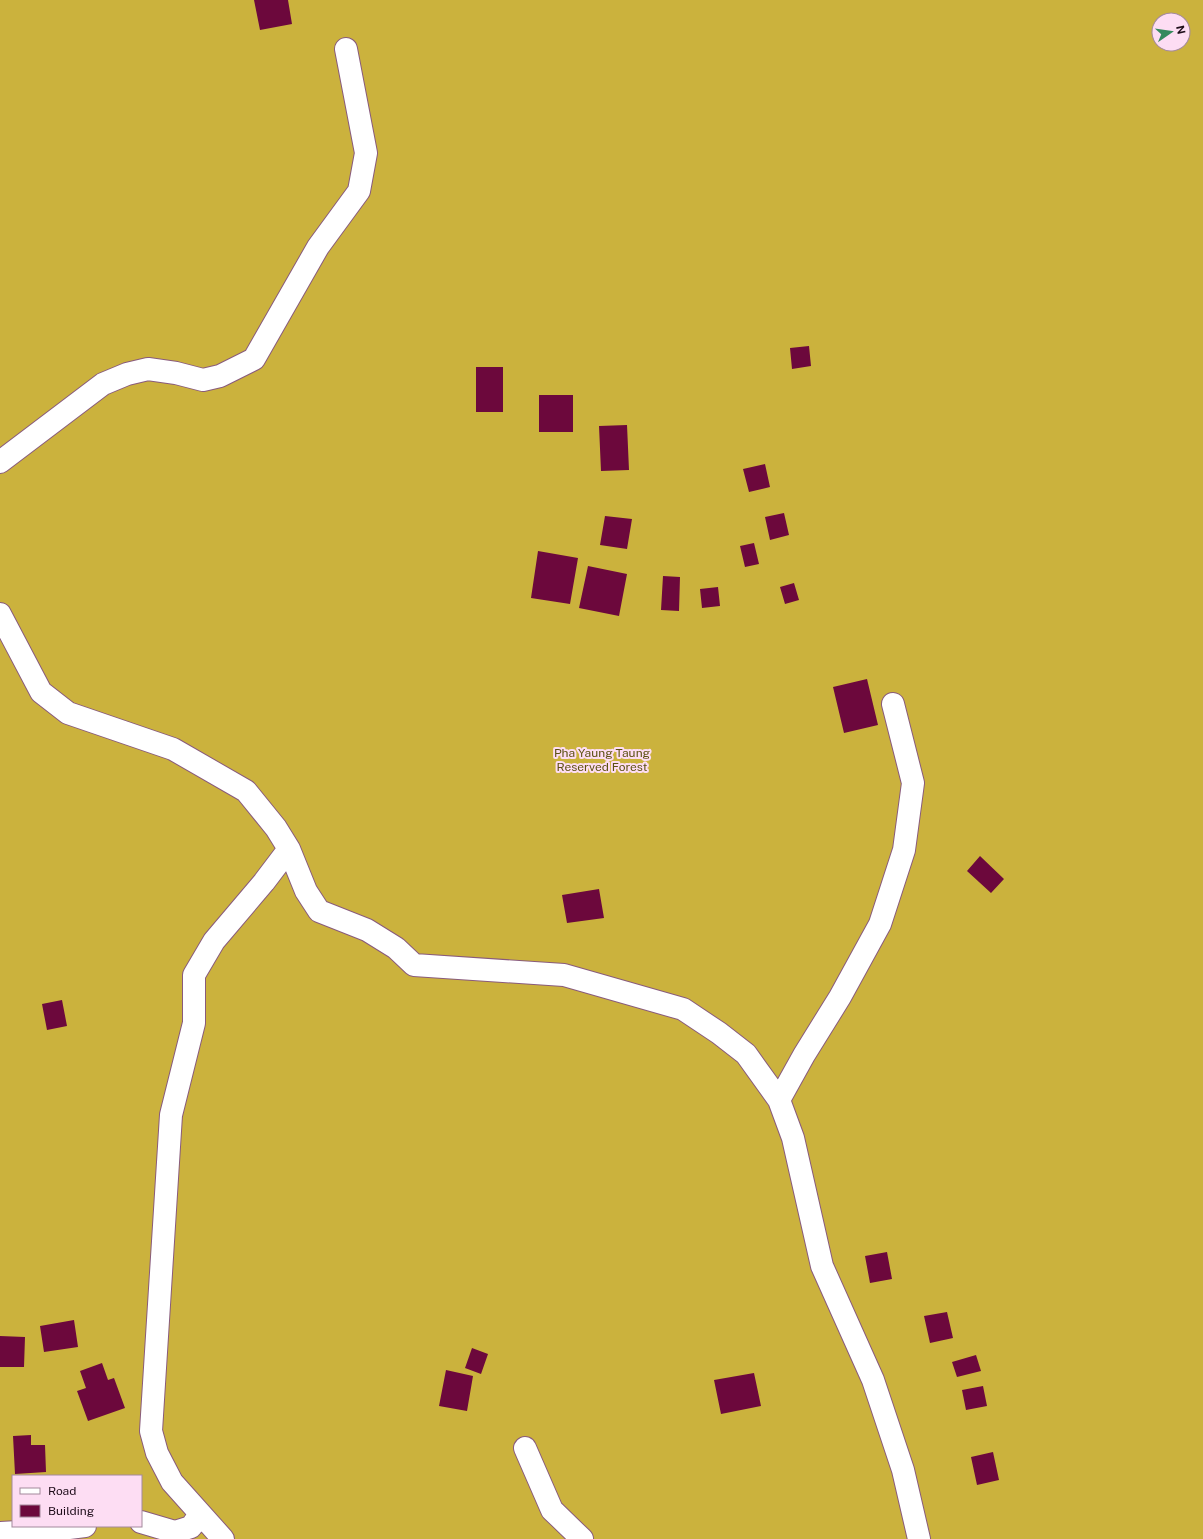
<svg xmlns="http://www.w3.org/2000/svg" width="1203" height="1539" font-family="'Public Sans',sans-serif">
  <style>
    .forest { fill: #cbb23d; fill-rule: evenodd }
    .building { fill: #6c083c }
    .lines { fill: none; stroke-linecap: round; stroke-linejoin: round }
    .minor-casing { stroke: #895b7c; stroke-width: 24 }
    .minor { stroke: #fff; stroke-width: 22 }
    .labels { text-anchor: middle; stroke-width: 4; stroke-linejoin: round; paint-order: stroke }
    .park-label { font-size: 12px; fill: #5c5011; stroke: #fdddf3 }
  </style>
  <rect width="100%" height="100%" fill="#fdddf3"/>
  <path class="forest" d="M0 0H1203V1539H0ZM1159 20H1183V44H1159ZM13 1476H141V1526H13Z"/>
  <path class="building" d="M254 0H288L292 24 260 30Z
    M809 346 811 366 792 369 790 348Z
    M476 367H503V412H476Z
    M539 395H573V432H539Z
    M627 425 629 470 601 471 599 426Z
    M765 464 770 487 749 492 743 469Z
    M784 513 789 535 770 540 765 517Z
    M605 516 632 519 627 549 600 545Z
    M754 543 759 564 745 567 740 546Z
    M538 551 578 558 570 604 531 598Z
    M588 566 627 574 619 616 579 608Z
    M663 576 680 577 679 611 661 610Z
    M794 583 799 600 785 604 780 587Z
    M718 587 720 606 702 608 700 589Z
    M867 679 878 725 844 733 833 687Z
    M980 856 1004 879 991 893 967 871Z
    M599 889 604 918 567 923 562 895Z
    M62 1000 67 1026 47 1030 42 1004Z
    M887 1252 892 1279 870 1283 865 1256Z
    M947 1312 953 1338 930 1343 924 1316Z
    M74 1320 78 1347 44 1352 40 1326Z
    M0 1336 25 1337 24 1367H0Z
    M472 1348 488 1354 481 1374 465 1368Z
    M976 1355 981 1371 957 1377 952 1362Z
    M102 1363 108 1380 114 1378 125 1408 88 1421 77 1391 86 1388 80 1371Z
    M446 1370 473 1376 467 1411 439 1406Z
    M754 1373 761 1406 721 1414 714 1380Z
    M983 1386 987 1406 966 1410 962 1390Z
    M31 1435V1445H45L46 1472 15 1474 13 1436Z
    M993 1452 999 1480 977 1485 971 1457Z"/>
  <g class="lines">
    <g class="minor-casing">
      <path id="minor" d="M0 462 103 384 127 374 148 369 176 373 203 380 220 376 254 359 318 247 359 191 366 153 346 49
        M0 614 41 692 68 713 173 749 246 791 276 828 289 849 306 891 319 911 367 930 396 948 414 965 564 975 683 1009 719 1033 746 1054 779 1100 793 1138 822 1266 873 1380 903 1470 919 1539
        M779 1100 804 1055 840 997 880 924 904 850 913 783 893 704
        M525 1448 552 1510 582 1539
        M141 1522 175 1532 191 1527 200 1514
        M0 1533 54 1530 85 1526
        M223 1539 172 1482 157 1453 151 1431 171 1115 194 1023V975L214 941 264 882 289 849"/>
    </g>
    <use href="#minor" class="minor"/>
  </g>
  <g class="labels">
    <g class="park-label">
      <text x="602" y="757">Pha Yaung Taung<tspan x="602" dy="14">Reserved Forest</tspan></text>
    </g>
  </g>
  <rect x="12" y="1475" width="130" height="52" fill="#fdddf3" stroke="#a3899c"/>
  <rect x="20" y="1488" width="20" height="6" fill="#ffffff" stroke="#a3899c"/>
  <text x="48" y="1495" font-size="12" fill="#1d0c19">Road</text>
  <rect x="20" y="1505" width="20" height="12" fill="#6c083c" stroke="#a3899c"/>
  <text x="48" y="1515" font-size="12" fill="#1d0c19">Building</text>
  <g transform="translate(1171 32) rotate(77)"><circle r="19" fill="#fdddf3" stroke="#a3899c"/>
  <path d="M0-3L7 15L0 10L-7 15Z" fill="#358a5d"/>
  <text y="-6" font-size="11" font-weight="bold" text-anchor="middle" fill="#1d0c19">N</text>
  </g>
</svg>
